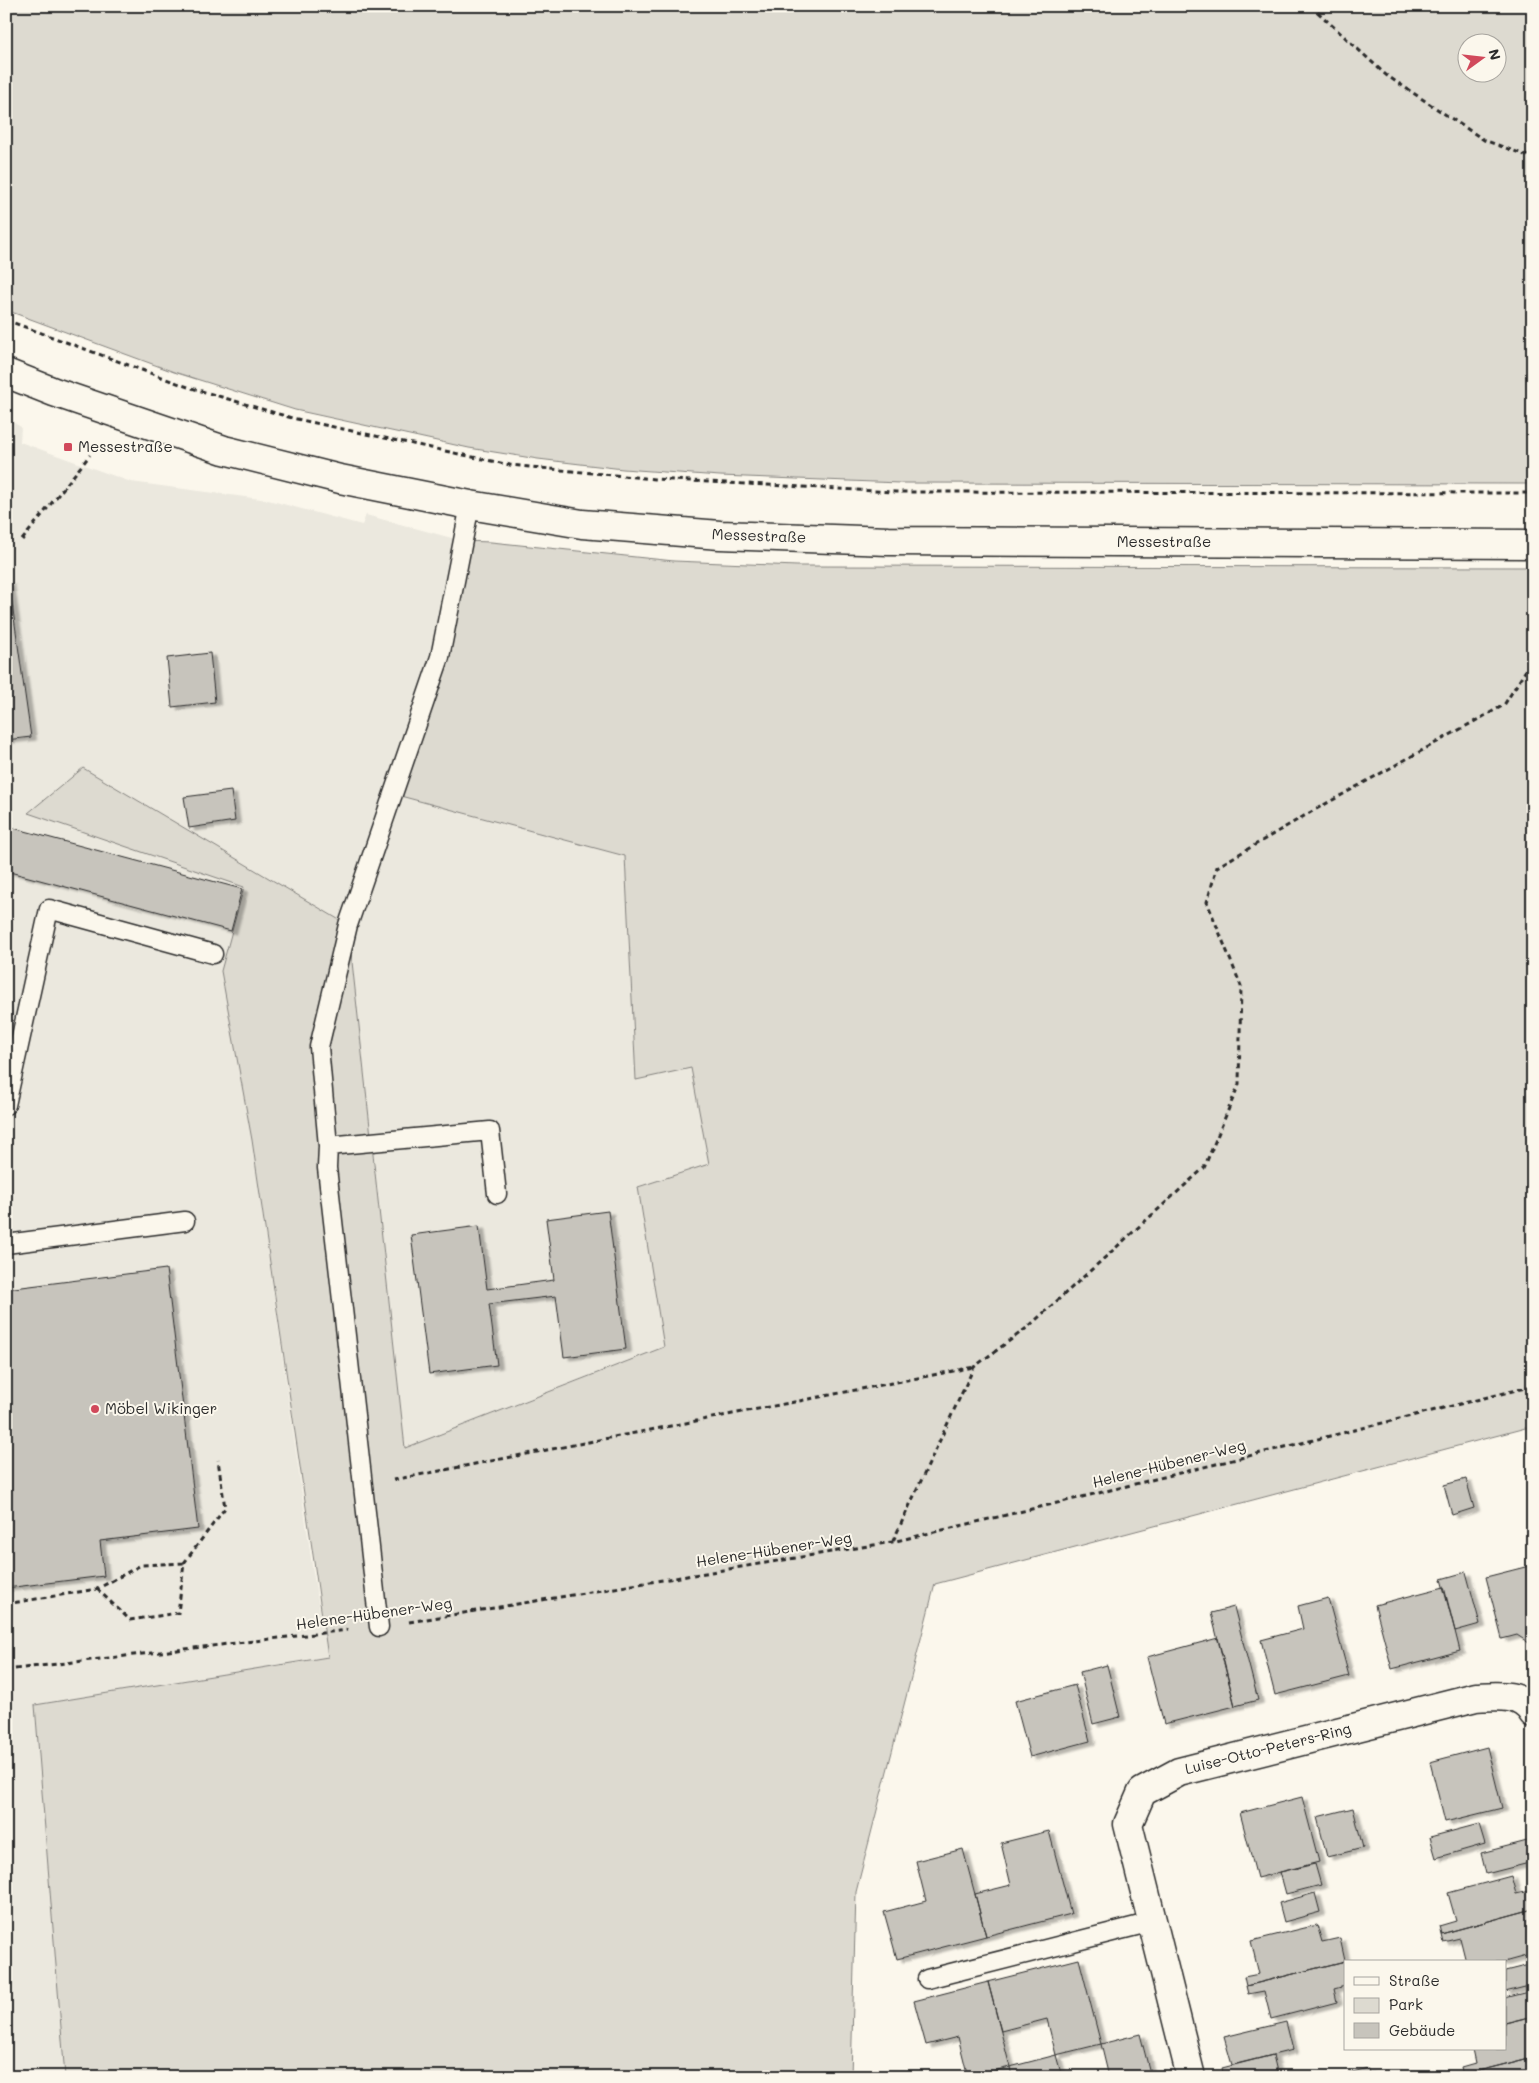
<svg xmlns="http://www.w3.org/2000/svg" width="1539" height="2083" font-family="Mali,sans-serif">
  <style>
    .built { fill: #ebe8de }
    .green { fill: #dddad0; stroke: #84827e; fill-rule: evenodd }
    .building { fill: #c7c4bc; stroke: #2b2b2b; filter: url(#shadow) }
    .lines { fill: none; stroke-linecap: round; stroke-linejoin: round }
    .service-casing { stroke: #2b2b2b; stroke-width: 21 }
    .minor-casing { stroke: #2b2b2b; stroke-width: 31 }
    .secondary-casing { stroke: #2b2b2b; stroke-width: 31 }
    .path { stroke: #2b2b2b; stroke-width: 3; stroke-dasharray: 5 4; stroke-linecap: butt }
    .service { stroke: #fbf7ec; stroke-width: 18 }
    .minor { stroke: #fbf7ec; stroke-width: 28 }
    .secondary { stroke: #fbf7ec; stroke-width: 28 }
    .poi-dot { fill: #d1495b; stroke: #fbf7ec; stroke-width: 2 }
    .labels { text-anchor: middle; stroke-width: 4; stroke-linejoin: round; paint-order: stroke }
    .poi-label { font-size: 15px; fill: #2b2b2b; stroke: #fbf7ec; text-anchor: start }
    .street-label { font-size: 15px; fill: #2b2b2b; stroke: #fbf7ec }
  </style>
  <defs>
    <filter id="shadow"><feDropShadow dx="5.5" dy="3" stdDeviation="1" flood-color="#0004"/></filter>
  </defs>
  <rect width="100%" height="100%" fill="#fbf7ec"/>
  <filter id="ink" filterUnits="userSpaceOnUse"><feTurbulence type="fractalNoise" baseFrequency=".02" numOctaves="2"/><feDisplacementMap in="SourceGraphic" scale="10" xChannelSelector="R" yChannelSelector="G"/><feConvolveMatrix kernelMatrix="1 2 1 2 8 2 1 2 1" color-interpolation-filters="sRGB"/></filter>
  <g filter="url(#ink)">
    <path class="built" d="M6 418 21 427 20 442 131 482 268 500 362 525 366 515 463 541 440 657 393 794 625 856 636 1079 691 1067 709 1164 638 1187 664 1347 405 1448 348 926 252 1140 313 1571 328 1657 35 1705 65 2077H6Z"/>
    <path class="green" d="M6 6H1533V484L900 483 720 476 623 469 538 459 469 448 295 410 174 372 6 310ZM1496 42V72H1466V42Z
      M463 541 491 542 674 561 797 566 1533 567V1426L935 1584 856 1892 851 2077H65L35 1705 328 1657 252 1140 221 971 244 887 28 813 83 768 348 925 405 1448 664 1347 638 1187 709 1164 691 1068 636 1080 625 856 393 794 440 657Z"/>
    <path class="building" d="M9 582 31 737 6 740V583Z
      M210 653 215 702 172 707 167 658Z
      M231 791 235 821 189 828 184 797Z
      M6 826 242 889 231 931 6 871Z
      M608 1211 626 1349 564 1357 556 1296 489 1304 497 1365 429 1374 411 1235 479 1226 487 1289 554 1280 546 1219Z
      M166 1269 198 1529 100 1541 104 1576 6 1588V1289Z
      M1466 1479 1474 1508 1452 1515 1444 1485Z
      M1533 1565V1642L1529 1643 1517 1635 1502 1639 1486 1577Z
      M1466 1572 1480 1624 1455 1631 1441 1579Z
      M1444 1587 1460 1651 1392 1669 1375 1605Z
      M1328 1598 1349 1676 1275 1695 1261 1640 1303 1629 1298 1606Z
      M1234 1607 1258 1700 1235 1706 1211 1613Z
      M1218 1638 1235 1706 1164 1724 1147 1657Z
      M1107 1665 1120 1717 1093 1724 1080 1672Z
      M1075 1685 1090 1741 1030 1757 1015 1701Z
      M1487 1747 1502 1808 1445 1822 1430 1762Z
      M1302 1797 1319 1862 1257 1878 1240 1813Z
      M1353 1808 1363 1848 1327 1857 1317 1817Z
      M1479 1824 1485 1844 1436 1858 1430 1837Z
      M1049 1831 1071 1914 986 1936 975 1894 1011 1885 1001 1843Z
      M1531 1840 1533 1862 1486 1874 1481 1853Z
      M963 1849 986 1936 897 1959 884 1912 926 1901 916 1861Z
      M1315 1864 1321 1885 1286 1894 1280 1872Z
      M1511 1876 1516 1894 1533 1890V1909L1441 1934 1439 1926 1456 1921 1448 1893Z
      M1315 1893 1320 1912 1284 1922 1279 1903Z
      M1533 1909V1935L1528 1936 1533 1954 1504 1962H1466L1460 1938 1443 1942 1441 1934Z
      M1317 1925 1322 1942 1340 1938 1345 1961 1246 1986 1244 1977 1259 1974 1251 1941Z
      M1079 1959 1101 2044 1056 2055 1047 2019 1001 2031 988 1982Z
      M1345 1961V1986L1334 1989 1337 2002 1271 2019 1264 1991 1248 1994 1246 1986Z
      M1533 1964V1985L1505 1992V1971Z
      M988 1982 1010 2067 968 2077 958 2037 926 2045 914 2001Z
      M1533 1991V2016L1505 2023V1998Z
      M1533 2016V2057L1463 2075 1461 2067 1475 2063 1472 2049H1505V2023Z
      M1286 2022 1293 2050 1232 2065 1224 2037Z
      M1140 2034 1151 2077H1109L1101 2044Z
      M1056 2055 1062 2077H1012L1010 2067Z
      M1273 2055 1278 2076 1224 2077 1222 2068Z
      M1533 2057V2077H1463V2075Z
      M1368 2069 1370 2077H1337Z"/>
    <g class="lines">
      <g class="service-casing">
        <path id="service" d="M6 1105 49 909 213 954
          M328 1146 490 1131 497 1194
          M6 1244 185 1221
          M379 1627 327 1168 328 1146 319 1047 348 925 440 657 470 505
          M927 1979 1152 1922"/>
      </g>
      <g class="minor-casing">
        <path id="minor" d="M1191 2077 1128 1824 1142 1792 1179 1772 1476 1697C1496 1696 1521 1692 1533 1713"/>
      </g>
      <g class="secondary-casing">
        <path id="secondary" d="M6 373 54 392 224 450 340 479 470 505 582 524 720 535 889 541 1533 544"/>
      </g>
      <path class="path" d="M1311 6 1386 75 1484 140 1533 158
        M6 320 188 387 292 418 510 465 654 479 895 492 1533 493
        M22 540 90 455
        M393 1480 974 1367
        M893 1541 974 1367 1028 1327 1204 1168 1239 1084 1241 986 1207 902 1217 867 1311 812 1504 705 1533 659
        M97 1589 130 1620 178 1613 184 1563 225 1508 218 1460
        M6 1604 97 1589 141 1565 184 1563
        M409 1622 892 1542 1074 1499 1533 1386
        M6 1670 348 1630"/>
      <use href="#service" class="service"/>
      <use href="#minor" class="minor"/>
      <use href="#secondary" class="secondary"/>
    </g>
  </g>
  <g class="poi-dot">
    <rect x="63" y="442" width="10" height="10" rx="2.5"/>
    <circle cx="95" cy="1409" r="5"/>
  </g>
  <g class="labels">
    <g class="poi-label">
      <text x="78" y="452">Messestraße</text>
      <text x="105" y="1414">Möbel Wikinger</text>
    </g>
    <g class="street-label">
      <text transform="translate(759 536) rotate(2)" y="5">Messestraße</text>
      <text x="1164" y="547">Messestraße</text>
      <text transform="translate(1169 1464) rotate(-14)" y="5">Helene-Hübener-Weg</text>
      <text transform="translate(774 1550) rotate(-9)" y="5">Helene-Hübener-Weg</text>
      <text transform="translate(374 1614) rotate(-8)" y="5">Helene-Hübener-Weg</text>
      <text transform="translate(1268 1749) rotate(-14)" y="5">Luise-Otto-Peters-Ring</text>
    </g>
  </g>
  <rect width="1539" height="2083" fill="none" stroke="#fbf7ec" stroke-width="25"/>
  <rect x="12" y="12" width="1514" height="2058" fill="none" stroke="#2b2b2b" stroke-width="2" filter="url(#ink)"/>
  <rect x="1344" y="1960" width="162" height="90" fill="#fbf7ec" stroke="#a8a59f"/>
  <rect x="1354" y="1977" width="25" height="8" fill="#fbf7ec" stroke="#a8a59f"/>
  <text x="1389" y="1986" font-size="15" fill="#2b2b2b">Straße</text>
  <rect x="1354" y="1998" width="25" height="15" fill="#dddad0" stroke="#a8a59f"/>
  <text x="1389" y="2010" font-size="15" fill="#2b2b2b">Park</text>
  <rect x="1354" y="2023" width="25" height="15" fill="#c7c4bc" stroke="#a8a59f"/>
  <text x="1389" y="2036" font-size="15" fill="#2b2b2b">Gebäude</text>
  <g transform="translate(1482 58) rotate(75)"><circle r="24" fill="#fbf7ec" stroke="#a8a59f"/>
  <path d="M0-4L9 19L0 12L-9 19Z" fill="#d1495b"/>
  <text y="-8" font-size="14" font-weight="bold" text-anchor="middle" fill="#2b2b2b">N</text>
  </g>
</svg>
